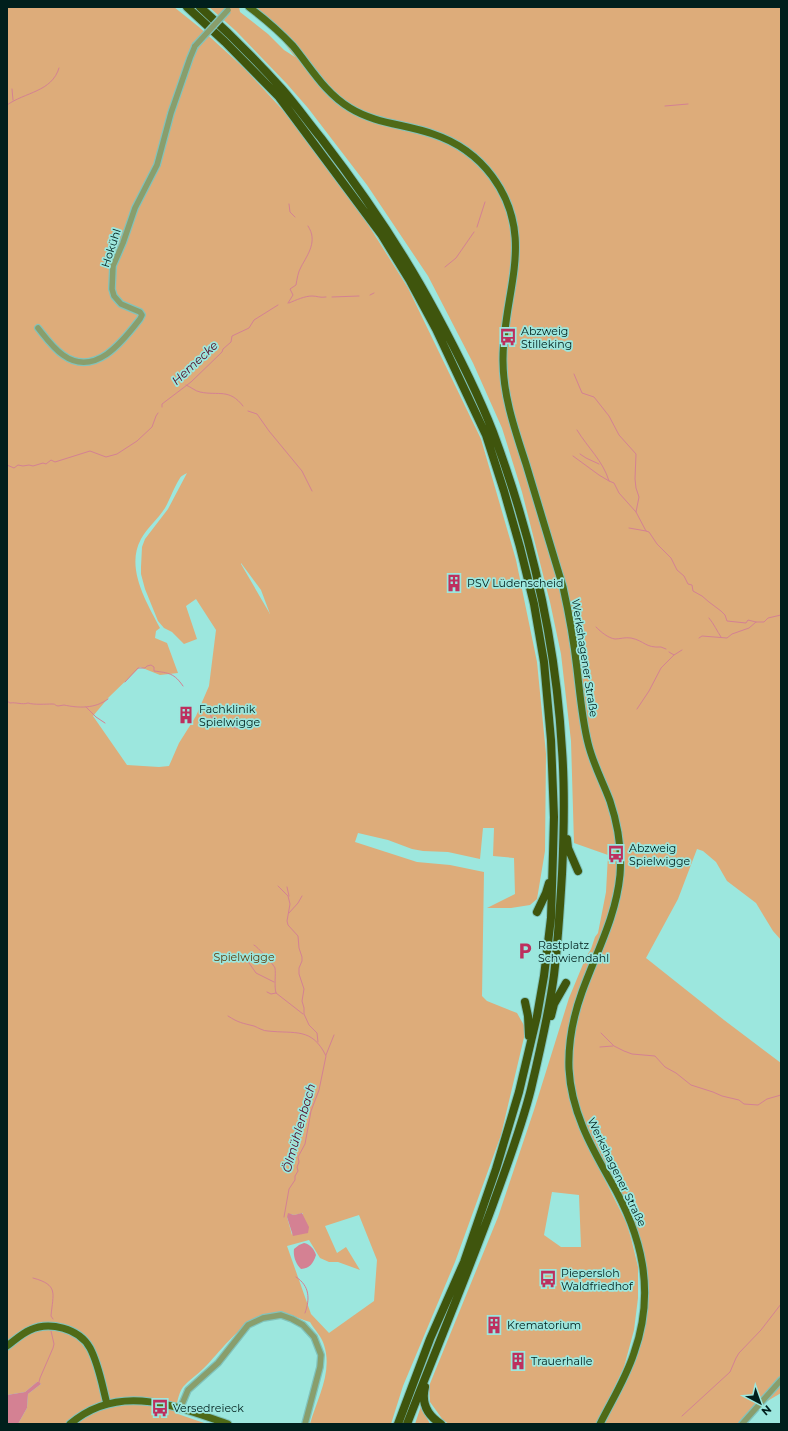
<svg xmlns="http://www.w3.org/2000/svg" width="788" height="1431" font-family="Montserrat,sans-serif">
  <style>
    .green { fill: #ddac7a; fill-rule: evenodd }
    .water { fill: #d48193 }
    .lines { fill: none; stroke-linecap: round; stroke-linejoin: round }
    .stream { stroke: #d48193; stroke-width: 1 }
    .minor-casing { stroke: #80c3bb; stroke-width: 8 }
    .major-casing { stroke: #80c3bb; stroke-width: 9 }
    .highway-casing { stroke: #80c3bb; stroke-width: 10 }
    .minor { stroke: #899e6c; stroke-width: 5.5 }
    .major { stroke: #4f6a17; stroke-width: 7 }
    .highway { stroke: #3f550d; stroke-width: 8 }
    .minor-bridge-casing { stroke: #80c3bb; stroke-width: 8; stroke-linecap: butt }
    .minor-bridge { stroke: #899e6c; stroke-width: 5.5 }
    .labels { text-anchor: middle; stroke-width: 3.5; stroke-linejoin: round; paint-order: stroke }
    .street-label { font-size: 11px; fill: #001f1c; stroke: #9ce7de }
    .poi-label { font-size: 11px; fill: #001f1c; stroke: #9ce7de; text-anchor: start }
    .park-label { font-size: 11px; fill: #603a09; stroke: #9ce7de }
    .water-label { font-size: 12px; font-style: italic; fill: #520623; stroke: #9ce7de }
  </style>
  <rect width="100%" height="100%" fill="#9ce7de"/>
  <path class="green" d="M7 7H174L199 27 245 69 290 118 347 191 408 288 481 439 516 560 537 662 546 754 545 851 537 899 530 905 511 908H487L515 894 514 858 493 856 494 828H483L480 859 448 852 423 851 412 849 388 840 358 833 355 842 417 862 450 865 484 872 482 996 487 1001 517 1013 526 1029 501 1135 455 1262 403 1386 391 1424H310C317 1399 333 1372 324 1345 322 1337 314 1329 310 1322 297 1318 284 1311 271 1314 241 1320 224 1348 204 1368 197 1375 189 1380 183 1387 178 1394 177 1404 175 1413L207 1424H18L27 1408 28 1394 41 1384 37 1382 25 1392 7 1395ZM187 473 168 509 145 539 142 547 141 567V574L145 589 158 621 164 628 172 632 184 644 197 639 186 606 196 599 216 630 209 686 196 716 179 743 169 766 159 767 127 765 93 716 109 697 140 667 160 675 178 673 167 643 155 638 156 631 160 628C147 603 125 568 141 539 147 528 158 519 165 508 170 499 175 485 180 478 181 476 185 474 187 473ZM241 563 261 590 270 614 241 564ZM303 1213 292 1235 287 1217 291 1214 294 1215ZM359 1215 377 1260 374 1301 329 1333 311 1314 287 1246 309 1240 320 1258 329 1262H338L360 1270 346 1247 337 1253 325 1226Z
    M209 7H239L240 12 268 34 284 50 295 57 278 35 244 7H781V940L773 931 756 903 727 881 716 862 703 851 697 849 678 899 646 958 724 1020 781 1063V1393L752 1410 738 1424H603L617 1398 646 1308 634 1230 600 1165 598 1166 626 1222 631 1238 638 1267V1298L634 1330 624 1367 597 1424H449L443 1420 430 1402 429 1386 498 1217 534 1110 569 998 586 957 591 949 595 937 598 933 606 892 608 855 574 843 571 741 561 654 550 602 522 492 502 428 473 363 428 276 367 185 308 108 287 84 236 31ZM552 1192 579 1195 581 1247H561L544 1235Z
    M421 1406 430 1424H415Z"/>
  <path class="water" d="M288 1213 294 1215 302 1213 309 1227 308 1233 293 1236 287 1217Z
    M304 1243C310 1244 314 1249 316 1255 313 1264 310 1268 301 1269 296 1264 293 1257 294 1249L299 1245Z
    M37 1382H39L41 1384 28 1394 27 1408 18 1424H7V1395L25 1392Z"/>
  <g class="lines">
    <path class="stream" d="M12 89 13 100
      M7 105C25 92 52 92 59 68
      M665 106 688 104
      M289 204 290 212 295 217
      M477 227 485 202
      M445 267 456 258 474 232
      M370 295 374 293
      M332 297 359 296
      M288 303 293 295 290 289 296 285C297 279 298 272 301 267 308 254 318 241 308 226
      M289 303C296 300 305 296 312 296 317 296 320 298 326 297
      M574 374 582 393 594 397 609 416 619 435 636 454 635 479 636 488 639 497 636 512 646 531 649 532 657 544 671 558 677 570 684 576 688 584 692 585 693 591 702 596 709 602 721 611 725 615 727 621 746 623 748 620 756 622
      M186 385C191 387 195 391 200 392 219 396 229 388 243 406
      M162 407V404L191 382 222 352 223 349 231 342 232 336 249 328 254 320 278 305
      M248 411 257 414 269 431 302 471 312 491
      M577 430C588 448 603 461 609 481L614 483 619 493 636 512
      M580 454 586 458 599 464
      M573 456 599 475 609 481
      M7 465 14 468 18 465 23 466 29 465 33 466 43 463 46 464 51 460 55 462 90 451 106 457 117 454 137 441 152 427 156 416 158 413
      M629 528 646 531
      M709 618C714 624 717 631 721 637
      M596 627C601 632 608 638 615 639 620 639 625 637 631 638 645 641 645 648 661 647L666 649
      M699 638 702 636 727 638 732 634 749 628 756 622H764L768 618 781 615
      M669 652 674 655 682 650
      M125 682 138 668H145L147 666 151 665 154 667V671C169 673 174 673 183 686
      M7 701 10 703C16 702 22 705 28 703 34 705 46 704 52 704 56 704 54 705 58 706 60 706 62 705 64 705 78 708 95 709 108 699
      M202 704 210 708 211 717 235 728H247
      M86 707 96 717 105 723
      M637 709 649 691 661 668 674 655
      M278 886 288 896 290 904 287 921 288 925 298 936 299 948 302 957V961L299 968V974L304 989 302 1001 304 1008V1014L309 1025 317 1033 318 1042
      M287 887 289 896
      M289 913 298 903 302 896
      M254 945C257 946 274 965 275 968 276 974 274 986 276 993L303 1014
      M247 960 256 973 274 982
      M267 992 271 994 276 993
      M228 1016C239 1023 242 1023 254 1026 259 1028 263 1031 268 1031 295 1034 312 1027 326 1056L319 1090 311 1111 305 1144 298 1157 299 1162 297 1167 298 1171 295 1176V1180L289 1189 284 1217
      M601 1033 614 1046 624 1051 632 1054 655 1056 665 1067 676 1073 691 1085 713 1092 722 1096 739 1100 744 1104 758 1105 767 1099 781 1095
      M600 1047 613 1046
      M326 1055 334 1035
      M296 1277C310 1286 310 1299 305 1313
      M33 1278C59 1285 53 1293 51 1316L53 1319
      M39 1382 40 1378 53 1348 54 1344 51 1331
      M682 1416 730 1372 736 1358 739 1353 761 1330 781 1304"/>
    <g class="minor-casing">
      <path id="minor" d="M38 328C46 338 53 348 63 355 95 378 123 341 140 319L142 315 140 312 121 304 114 296 112 289 113 266 123 243 135 208 157 165 171 113 190 58 195 46
        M180 1409 188 1390 218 1363 248 1325 263 1318 281 1315 292 1319 303 1325 314 1337 321 1355 320 1367 305 1424
        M742 1424 781 1380"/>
    </g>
    <g class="major-casing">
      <path id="major" d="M249 7C265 19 280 32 293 46 311 68 325 93 350 108 376 124 405 124 433 134 457 142 477 156 492 176 538 238 502 294 503 361 503 396 515 430 526 464 538 505 551 546 563 587 569 614 574 642 577 669 580 694 582 719 588 743 593 764 603 782 610 801 618 825 622 850 620 875 616 917 596 953 582 992 573 1017 568 1043 569 1069 571 1110 590 1145 610 1180 642 1235 656 1291 634 1353 626 1378 612 1400 600 1424
        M7 1346C14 1341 21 1334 30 1330 49 1321 79 1328 90 1348 99 1365 102 1385 107 1404
        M70 1424C119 1382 175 1406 228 1424"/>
    </g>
    <g class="highway-casing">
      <path id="highway" d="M187 7 225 42 279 97 381 234 410 281 436 329 486 435 504 491 520 547 534 604 544 662 551 740 554 817 553 854 551 918 544 976 537 1016 519 1092 496 1169 464 1262 430 1339 398 1424
        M200 7C229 33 257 61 282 89 296 105 308 122 321 138 364 194 403 251 436 313 457 352 477 391 493 432 531 534 556 642 562 750 565 791 564 833 562 874 560 908 558 941 554 975 549 1013 540 1051 531 1089 521 1129 506 1168 492 1207 465 1280 435 1352 407 1424
        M567 839 568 848 578 871
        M537 912 546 893 549 883
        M525 1002 528 1016 529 1036
        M551 1016 554 1004 566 983
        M425 1387C421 1403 427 1415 441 1424"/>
    </g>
    <use href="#minor" class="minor"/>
    <use href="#major" class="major"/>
    <use href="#highway" class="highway"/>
    <g class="minor-bridge-casing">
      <path id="minor-bridge" d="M195 46 228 10"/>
    </g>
    <use href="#minor-bridge" class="minor-bridge"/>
  </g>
  <defs>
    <g id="bus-bare" transform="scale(1.38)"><path d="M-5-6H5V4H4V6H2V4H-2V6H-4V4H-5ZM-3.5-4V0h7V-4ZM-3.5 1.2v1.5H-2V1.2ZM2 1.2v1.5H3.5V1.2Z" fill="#bd2f5e" stroke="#9ce7de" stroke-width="2.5" paint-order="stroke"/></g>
    <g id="building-bare" transform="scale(1.38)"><path d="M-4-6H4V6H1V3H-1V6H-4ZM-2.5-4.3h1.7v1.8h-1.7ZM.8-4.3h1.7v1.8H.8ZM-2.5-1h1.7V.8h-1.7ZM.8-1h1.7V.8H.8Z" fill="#bd2f5e" stroke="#9ce7de" stroke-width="2.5" paint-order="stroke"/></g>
    <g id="parking-bare" transform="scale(1.38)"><path d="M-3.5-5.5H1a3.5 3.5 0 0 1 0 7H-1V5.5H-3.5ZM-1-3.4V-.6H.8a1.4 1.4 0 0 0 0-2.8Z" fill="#bd2f5e" stroke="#9ce7de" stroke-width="2.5" paint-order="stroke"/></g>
  </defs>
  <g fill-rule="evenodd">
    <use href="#bus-bare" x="508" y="337"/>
    <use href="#building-bare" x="454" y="583"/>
    <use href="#building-bare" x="186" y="715"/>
    <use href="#bus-bare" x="616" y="854"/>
    <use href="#parking-bare" x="525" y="951"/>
    <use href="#bus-bare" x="548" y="1279"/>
    <use href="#building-bare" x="494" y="1325"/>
    <use href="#building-bare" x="518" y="1361"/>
    <use href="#bus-bare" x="160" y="1408"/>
  </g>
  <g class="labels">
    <g class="street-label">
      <text transform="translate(111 248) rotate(-72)" y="4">Hokühl</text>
      <text transform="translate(585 658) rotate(81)" y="4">Werkshagener Straße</text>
      <text transform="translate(617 1172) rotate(64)" y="4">Werkshagener Straße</text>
    </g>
    <g class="poi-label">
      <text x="521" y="335">Abzweig<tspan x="521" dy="13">Stilleking</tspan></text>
      <text x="467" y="587">PSV Lüdenscheid</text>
      <text x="199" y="713">Fachklinik<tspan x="199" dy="13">Spielwigge</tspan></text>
      <text x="629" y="852">Abzweig<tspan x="629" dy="13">Spielwigge</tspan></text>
      <text x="538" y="949">Rastplatz<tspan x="538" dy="13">Schwiendahl</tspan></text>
      <text x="561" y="1277">Piepersloh<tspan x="561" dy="13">Waldfriedhof</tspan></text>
      <text x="507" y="1329">Krematorium</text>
      <text x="531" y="1365">Trauerhalle</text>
      <text x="173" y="1412">Versedreieck</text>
    </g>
    <g class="park-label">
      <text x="244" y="961">Spielwigge</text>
    </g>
    <g class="water-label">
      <text transform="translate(195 363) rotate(-43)" y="4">Hemecke</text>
      <text transform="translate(299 1128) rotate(-74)" y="4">Ölmühlenbach</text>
    </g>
  </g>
  <rect width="788" height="1431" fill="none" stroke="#001f1c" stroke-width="16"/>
  <g transform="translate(760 1403) rotate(139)" stroke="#9ce7de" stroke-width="3" paint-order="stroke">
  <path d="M0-3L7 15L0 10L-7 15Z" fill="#001f1c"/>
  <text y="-6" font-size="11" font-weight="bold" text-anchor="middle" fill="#001f1c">N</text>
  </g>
</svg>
